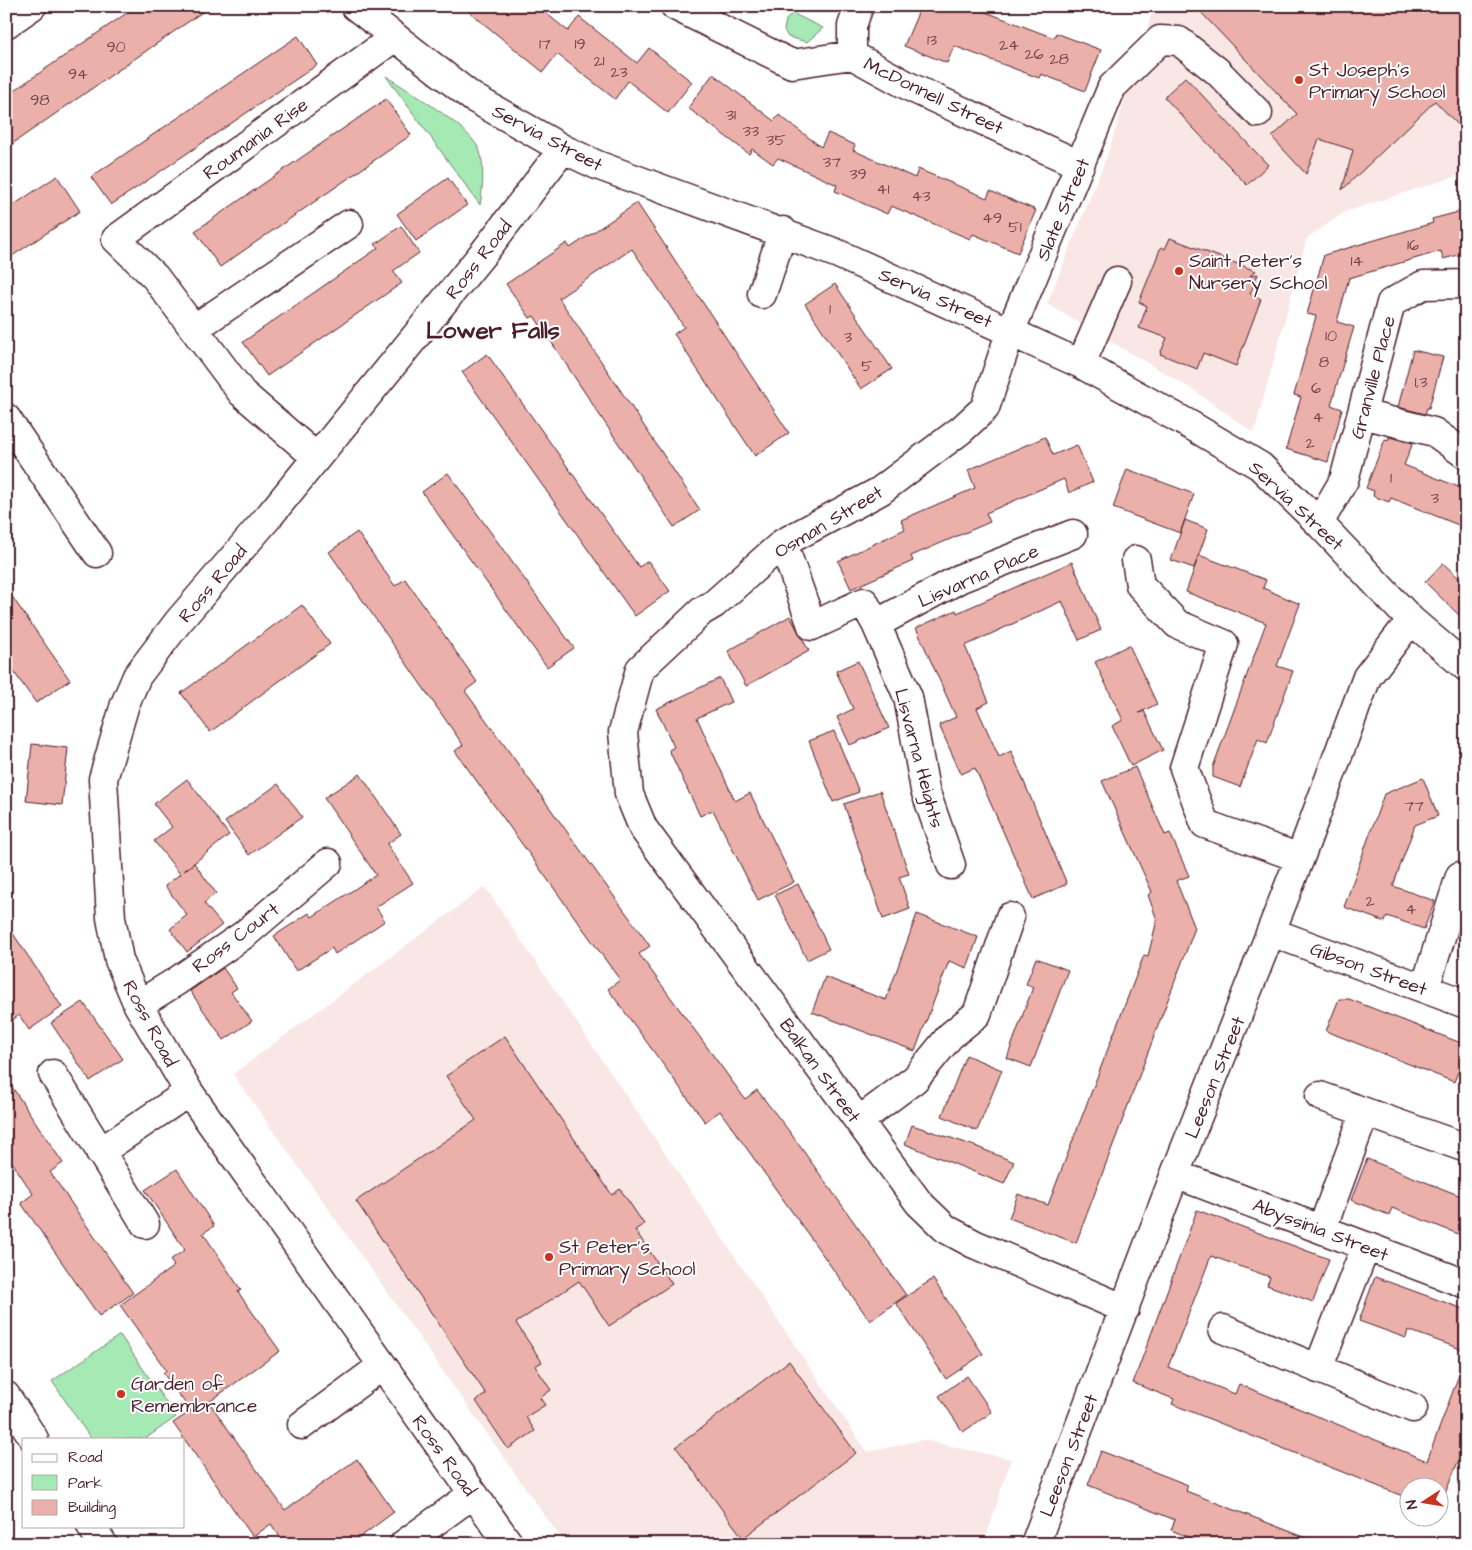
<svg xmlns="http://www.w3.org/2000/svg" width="1472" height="1550" font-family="'Architects Daughter',sans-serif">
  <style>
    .built { fill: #f9e7e6 }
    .green { fill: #a5e9b4; stroke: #788470 }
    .building { fill: #ebb0aa; stroke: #4a1f2b }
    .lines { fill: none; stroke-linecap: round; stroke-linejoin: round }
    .minor-casing { stroke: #4a1f2b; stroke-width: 31 }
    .major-casing { stroke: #4a1f2b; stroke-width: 31 }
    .minor { stroke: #fff; stroke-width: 28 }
    .major { stroke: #fff; stroke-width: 28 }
    .poi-dot { fill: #c8321e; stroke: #fff; stroke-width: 2 }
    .labels { text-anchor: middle; stroke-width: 4; stroke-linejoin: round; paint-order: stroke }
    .number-label { font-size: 16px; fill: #72434b }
    .poi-label { font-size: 19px; fill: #4a1f2b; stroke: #fff; text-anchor: start }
    .street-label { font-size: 19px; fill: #4a1f2b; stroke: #fff }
    .district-label { font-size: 24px; font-weight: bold; fill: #4a1f2b; stroke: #fff }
  </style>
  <rect width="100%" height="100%" fill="#fff"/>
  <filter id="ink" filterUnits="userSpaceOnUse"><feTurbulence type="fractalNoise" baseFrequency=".02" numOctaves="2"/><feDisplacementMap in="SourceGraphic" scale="10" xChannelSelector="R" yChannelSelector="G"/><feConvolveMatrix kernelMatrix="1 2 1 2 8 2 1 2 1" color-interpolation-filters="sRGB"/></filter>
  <g filter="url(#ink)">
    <path class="built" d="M1154 6H1466V173L1345 212 1307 238 1254 433 1195 391 1047 304 1108 153Z
      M485 887 867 1452 923 1440 1011 1459 984 1544H565L233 1074Z"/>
    <path class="green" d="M792 13 823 28 807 42 788 37 784 30 786 20Z
      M386 76C410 92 464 123 478 147 485 159 483 191 480 205Z
      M120 1335 176 1417 145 1439H91L52 1381Z"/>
    <path class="building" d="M137 6H211L6 148V96Z
      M462 6H537L568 31 579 17 637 63 649 48 692 82 668 113 628 81 615 99 557 54 543 72Z
      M921 6H970L1054 38 1056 33 1101 50 1085 91 1041 74 1039 78 954 46 947 63 904 46Z
      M1195 6H1466V133L1435 101 1342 190 1353 150 1319 139 1306 174 1272 137 1297 114Z
      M298 36 317 65 111 205 91 177Z
      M713 74 774 121 779 115 821 147 828 133 855 145 853 150 915 178 918 169 987 198 990 191 1036 210 1018 253 973 234 970 239 891 206 887 214 835 191 837 185 778 158 773 164 752 149 749 154 688 108Z
      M1185 77 1268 165 1247 185 1164 97Z
      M386 99 411 135 220 267 195 231Z
      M57 176 80 211 6 260V210Z
      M448 178 467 205 416 241 397 214Z
      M637 203 789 433 755 456 674 334 684 327 632 249 559 298 700 510 674 527 534 316 530 318 506 284 567 243 570 248Z
      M1466 210V253L1443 259 1441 251 1349 278 1337 322 1354 327 1331 405 1342 409 1328 462 1286 449 1301 397 1294 395 1316 316 1307 314 1324 255 1433 223 1432 219Z
      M401 226 419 253 393 271 402 283 267 376 243 342 378 248 375 244Z
      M1170 238 1256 271 1250 276 1258 274 1250 294 1261 299 1236 366 1203 353 1197 369 1160 354 1167 338 1139 328 1147 306 1139 302 1161 247 1165 249Z
      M835 284 892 369 861 389 805 304Z
      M1413 350 1443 357 1429 408H1427L1425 414 1398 407Z
      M487 354 639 567 648 561 670 591 635 616 462 372Z
      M1045 437 1053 455 1077 445 1093 482 1069 493 1064 479 986 513 990 522 911 556 913 561 851 589 838 561 905 529 901 520 975 488 968 470Z
      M1389 437 1413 443 1404 465 1466 490V528L1391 498 1389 502 1373 496 1374 491 1366 488 1385 439 1388 440Z
      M1127 469 1194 494 1180 533 1113 508Z
      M448 473 574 648 547 667 422 492Z
      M1185 520 1208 529 1194 568 1171 560Z
      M357 532 395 586 405 579 477 682 465 691 650 946 639 954 745 1099 757 1090 789 1131 906 1295 870 1321 720 1111 705 1122 608 989 620 980 455 751 463 745 329 552Z
      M1199 555 1266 580 1263 588 1300 604 1277 666 1293 671 1267 743 1258 739 1240 787 1213 777V767L1266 623 1186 592Z
      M1072 562 1101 630 1079 640 1062 601 965 646 989 702 977 708 999 757 1011 751 1067 884 1033 899 975 768 961 774 939 725 956 717 916 628 956 610 957 613Z
      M1443 563 1466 585V622L1425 582Z
      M6 588 70 680 36 703 6 661Z
      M302 605 330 644 210 732 181 693Z
      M790 616 809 651 746 686 728 651Z
      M1129 645 1157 704 1139 713 1144 711 1163 750 1131 766 1112 726 1123 720 1095 662Z
      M858 661 889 728 850 745 837 717 853 709 836 671Z
      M720 678 731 702 697 718 735 801 750 793 794 882 758 900 713 810 700 816 669 750 674 747 656 709Z
      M834 731 859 792 833 802 809 741Z
      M32 744 68 748 62 805 26 801Z
      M1135 767 1165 835 1170 833 1189 876 1176 881 1195 928 1076 1243 1009 1218 1018 1194 1048 1205 1144 955 1148 956 1157 920 1148 895 1152 892 1102 781Z
      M360 774 401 834 387 844 413 883 376 907 385 921 335 954 332 948 296 971 274 936 309 913 312 917 376 875 324 798Z
      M1423 778 1438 816 1415 825 1393 886 1435 901 1424 929 1387 916 1385 922 1344 907 1384 794Z
      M187 779 229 835 184 871 194 863 216 893 204 903 222 925 187 952 170 929 187 915 165 886 180 874 154 841 172 827 154 804Z
      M278 784 302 817 249 855 225 822Z
      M880 791 909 874 899 877 910 909 883 919 844 804Z
      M798 884 829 949 807 960 775 895Z
      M917 914 978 937 967 968 949 961 915 1051 812 1012 825 977 886 1000Z
      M6 923 62 1007 29 1030 19 1015 6 1025Z
      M1036 958 1068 970 1031 1067 1007 1058 1033 987 1026 984Z
      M223 968 237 988 231 992 252 1021 224 1040 190 991Z
      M1339 999H1349L1466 1045V1075L1458 1072 1454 1082 1326 1031Z
      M83 1002 123 1059 90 1081 51 1023Z
      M505 1036 612 1195 620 1189 644 1224 635 1230 672 1284 609 1326 579 1281 516 1323 542 1362 535 1366 551 1390 540 1398 545 1405 526 1417 535 1431 508 1449 476 1401 486 1394 356 1201 476 1120 446 1076Z
      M966 1055 1002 1070 977 1131 942 1116Z
      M6 1078 63 1163 50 1172 133 1293 99 1316 21 1203 33 1194 6 1153Z
      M912 1125 975 1146 1014 1162 1004 1184 905 1144Z
      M1367 1159 1466 1198V1237L1392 1208 1389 1215 1351 1200Z
      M177 1169 214 1226 203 1233 241 1290 238 1292 280 1351 209 1402 285 1510 357 1459 394 1512 351 1544H285L271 1524 253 1537 173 1423 191 1411 163 1373 166 1370 120 1305 174 1266 170 1260 185 1250 145 1190Z
      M1197 1210 1329 1259 1313 1302 1267 1285 1270 1277 1211 1256 1168 1367 1235 1394 1239 1384 1427 1461 1463 1364H1466V1442L1440 1506V1488H1410V1499L1172 1404 1174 1399 1133 1383Z
      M1375 1277 1466 1310V1351L1408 1330 1406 1338 1359 1321Z
      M933 1279 983 1354 946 1379 896 1303Z
      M789 1361 856 1453 743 1538 676 1447Z
      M967 1376 992 1412 963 1432 939 1396Z
      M1101 1451 1188 1485 1186 1491 1317 1542 1316 1544H1205L1171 1530 1175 1520 1088 1485Z"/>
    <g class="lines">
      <g class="minor-casing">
        <path id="minor" d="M355 6 472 97 563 149 597 165 836 253 1081 364 1192 426 1260 466 1319 523 1411 620 1466 667
          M675 6 792 64 852 55 912 88 1080 165
          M6 24 32 6
          M852 55V26L859 6
          M762 294 783 231
          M195 328 349 224
          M1081 364 1117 281
          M1362 414 1434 432 1466 455
          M6 418 97 553
          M316 457 242 393 155 277 116 239 395 37
          M1319 523 1344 480 1391 303 1423 285 1466 284
          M783 543 812 626 864 602 876 624 961 578 1073 534
          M1136 560 1140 585 1177 624 1224 644 1184 768 1205 824 1300 858
          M876 624 908 697 925 790 951 865
          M1271 932 1466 1004
          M1425 988 1460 876
          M138 1005 177 981 245 934 328 863
          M53 1074 145 1224
          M1320 1096 1466 1148
          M859 1121 915 1079 950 1036 977 1014 1010 917
          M100 1152 189 1092
          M1175 1174 1466 1284
          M1322 1229 1365 1112
          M1125 1309 974 1244 946 1229 919 1203 643 828 629 794 623 732 640 669 702 611 714 604 783 543 880 491 961 430 985 408 1011 330 1112 87 1160 40 1179 41 1217 71 1258 113
          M1223 1329 1413 1408
          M1318 1369 1366 1246
          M302 1425 382 1366
          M404 1544 473 1494
          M509 1544 189 1092 138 1005 119 960 111 918 103 779 125 704 137 676 178 622 270 515 485 251 563 149
          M1035 1544 1175 1174 1300 858 1367 677 1411 620"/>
      </g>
      <g class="major-casing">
        <path id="major" d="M6 1396 34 1439
          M91 1526 103 1544"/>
      </g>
      <use href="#minor" class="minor"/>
      <use href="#major" class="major"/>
    </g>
  </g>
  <g class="poi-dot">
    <circle cx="1299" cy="80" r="5"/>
    <circle cx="1179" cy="271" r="5"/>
    <circle cx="549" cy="1257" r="5"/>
    <circle cx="121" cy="1394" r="5"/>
  </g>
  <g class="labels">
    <g class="number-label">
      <text x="932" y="45">13</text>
      <text x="545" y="49">17</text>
      <text x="580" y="49">19</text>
      <text x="1009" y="50">24</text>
      <text x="116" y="52">90</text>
      <text x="1034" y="59">26</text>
      <text x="1059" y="64">28</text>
      <text x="599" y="66">21</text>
      <text x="619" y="77">23</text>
      <text x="78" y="79">94</text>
      <text x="40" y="105">98</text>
      <text x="731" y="120">31</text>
      <text x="751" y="136">33</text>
      <text x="776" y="145">35</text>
      <text x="832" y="167">37</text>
      <text x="858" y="179">39</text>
      <text x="883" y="194">41</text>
      <text x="921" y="201">43</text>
      <text x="992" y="223">49</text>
      <text x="1015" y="232">51</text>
      <text x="1413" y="250">16</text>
      <text x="1357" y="266">14</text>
      <text x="830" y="314">1</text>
      <text x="1331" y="341">10</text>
      <text x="848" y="342">3</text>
      <text x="1324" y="367">8</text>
      <text x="867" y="371">5</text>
      <text x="1421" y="387">1,3</text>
      <text x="1316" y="393">6</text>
      <text x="1318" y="422">4</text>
      <text x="1310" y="448">2</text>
      <text x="1391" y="483">1</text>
      <text x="1435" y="503">3</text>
      <text x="1414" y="811">77</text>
      <text x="1370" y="906">2</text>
      <text x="1411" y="914">4</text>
    </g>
    <g class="poi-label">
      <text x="1309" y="76">St Joseph's<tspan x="1309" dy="22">Primary School</tspan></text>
      <text x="1189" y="267">Saint Peter's<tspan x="1189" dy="22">Nursery School</tspan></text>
      <text x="559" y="1253">St Peter's<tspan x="559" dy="22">Primary School</tspan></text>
      <text x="131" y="1390">Garden of<tspan x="131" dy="22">Remembrance</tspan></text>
    </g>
    <g class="street-label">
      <text transform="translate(934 95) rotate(26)" y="7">McDonnell Street</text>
      <text transform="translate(548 137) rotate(28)" y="7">Servia Street</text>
      <text transform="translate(255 138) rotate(-36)" y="7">Roumania Rise</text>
      <text transform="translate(1062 209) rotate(-67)" y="7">Slate Street</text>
      <text transform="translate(478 259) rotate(-52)" y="7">Ross Road</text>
      <text transform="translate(936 297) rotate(24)" y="7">Servia Street</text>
      <text transform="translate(1372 377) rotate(-75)" y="7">Granville Place</text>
      <text transform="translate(1297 505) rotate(43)" y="7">Servia Street</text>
      <text transform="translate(828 521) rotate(-31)" y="7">Osman Street</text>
      <text transform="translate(978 575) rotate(-24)" y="7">Lisvarna Place</text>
      <text transform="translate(212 583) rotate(-50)" y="7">Ross Road</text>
      <text transform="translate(920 758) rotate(75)" y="7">Lisvarna Heights</text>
      <text transform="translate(235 937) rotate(-37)" y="7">Ross Court</text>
      <text transform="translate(1369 968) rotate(20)" y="7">Gibson Street</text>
      <text transform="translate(151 1023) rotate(62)" y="7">Ross Road</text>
      <text transform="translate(821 1070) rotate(54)" y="7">Balkan Street</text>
      <text transform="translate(1214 1077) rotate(-68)" y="7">Leeson Street</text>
      <text transform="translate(1321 1229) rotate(21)" y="7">Abyssinia Street</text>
      <text transform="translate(445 1455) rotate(54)" y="7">Ross Road</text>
      <text transform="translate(1068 1455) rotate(-69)" y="7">Leeson Street</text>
    </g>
    <g class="district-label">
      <text x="493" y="338">Lower Falls</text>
    </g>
  </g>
  <rect width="1472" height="1550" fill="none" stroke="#fff" stroke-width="25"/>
  <rect x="12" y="12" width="1447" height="1525" fill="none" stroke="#4a1f2b" stroke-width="2" filter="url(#ink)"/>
  <rect x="22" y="1438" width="162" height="90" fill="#ffffff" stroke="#b7a5aa"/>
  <rect x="32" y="1454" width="25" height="8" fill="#ffffff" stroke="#b7a5aa"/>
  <text x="68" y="1462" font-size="15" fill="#4a1f2b">Road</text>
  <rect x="32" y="1475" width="25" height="15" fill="#a5e9b4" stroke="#b7a5aa"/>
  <text x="68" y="1488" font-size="15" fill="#4a1f2b">Park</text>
  <rect x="32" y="1500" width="25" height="15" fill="#ebb0aa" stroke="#b7a5aa"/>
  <text x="68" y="1512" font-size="15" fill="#4a1f2b">Building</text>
  <g transform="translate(1424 1502) rotate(258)"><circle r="24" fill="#ffffff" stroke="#b7a5aa"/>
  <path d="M0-4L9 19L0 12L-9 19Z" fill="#c8321e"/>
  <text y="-8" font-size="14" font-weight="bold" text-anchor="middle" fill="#4a1f2b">N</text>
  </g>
</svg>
